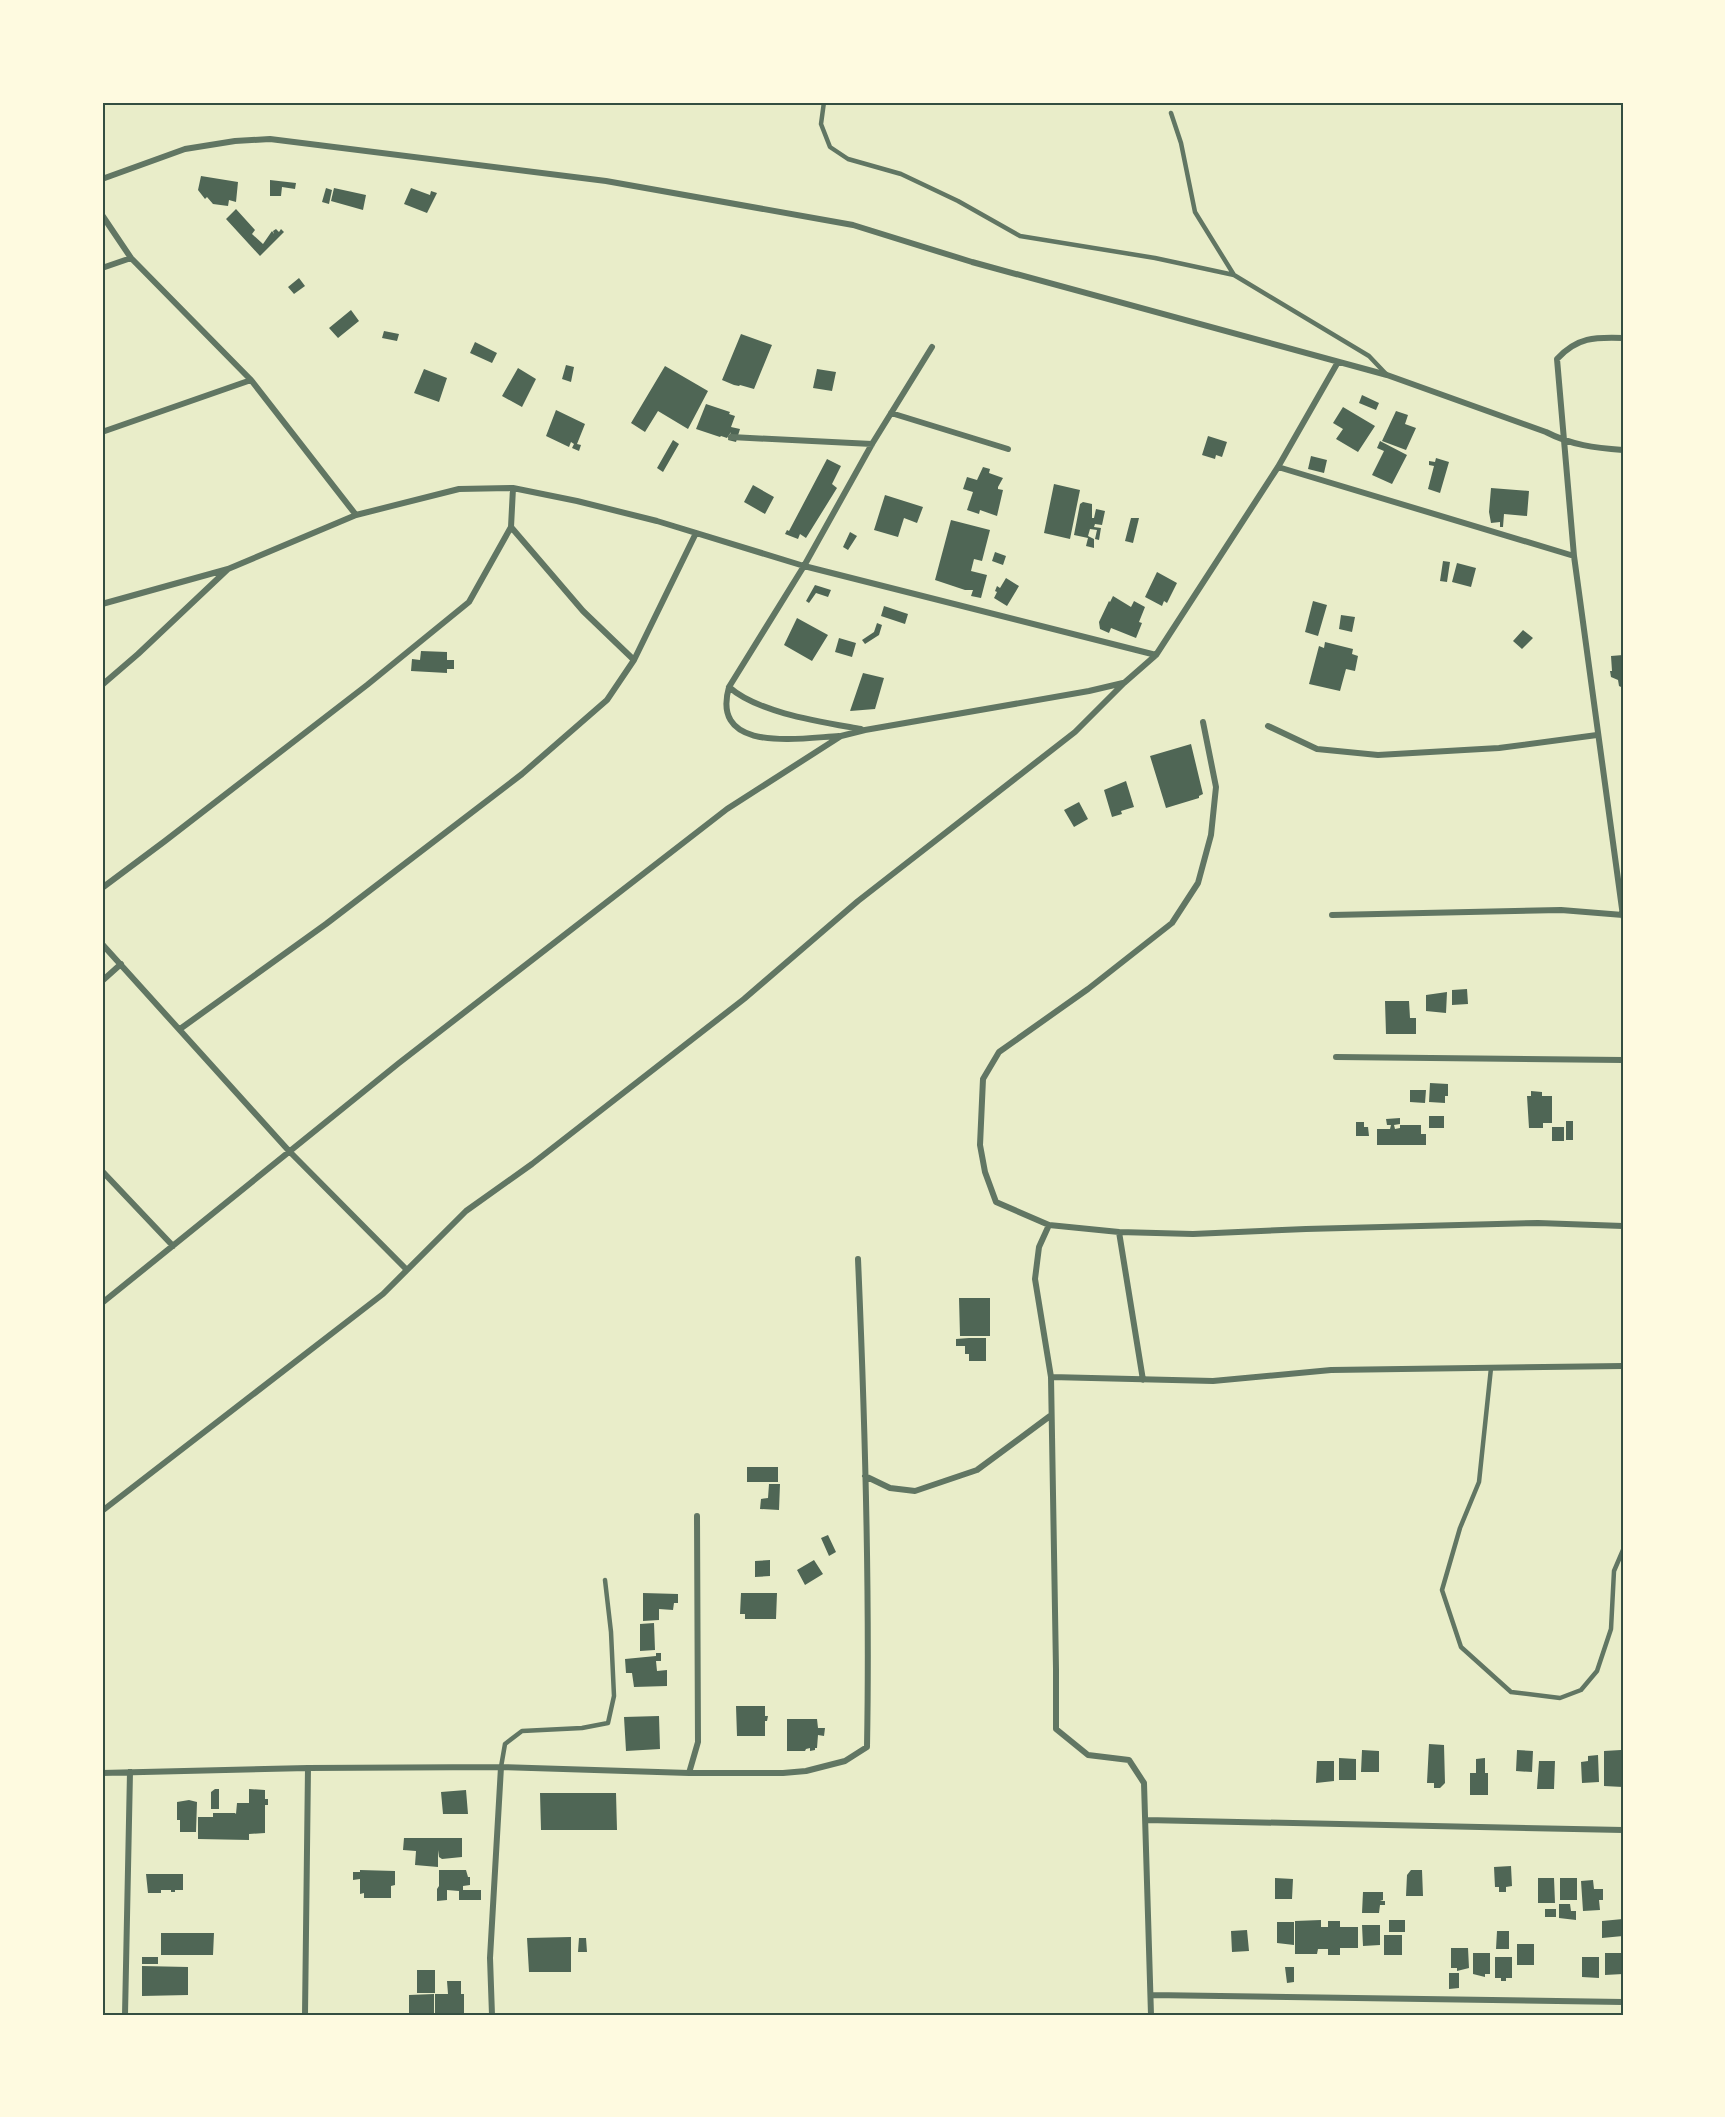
<svg xmlns="http://www.w3.org/2000/svg" width="1725" height="2117" font-family="'DM Sans',sans-serif">
  <style>
    .building { fill: #4f6655 }
    .lines { fill: none; stroke-linecap: round; stroke-linejoin: round }
    .service { stroke: #617663; stroke-width: 4.5 }
    .minor { stroke: #617663; stroke-width: 6 }
    .neatline { fill: none; stroke: #344e41; stroke-width: 2 }
  </style>
  <rect width="100%" height="100%" fill="#e9edc9"/>
  <path class="building" d="M201 176 238 182 236 202 229 200 228 206 213 204 207 197 205 199 198 190Z
    M270 180 296 183 295 189 282 187 281 196H270Z
    M326 188 332 190 329 204 322 202Z
    M334 188 366 195 363 210 331 201Z
    M411 188 430 195 431 191 437 193 427 213 404 204Z
    M236 209 255 230 252 234 263 244 272 231 274 234 273 231 276 229 279 232 281 229 284 232 260 256 226 219Z
    M299 278 305 286 294 294 288 287Z
    M351 310 359 321 338 338 329 328Z
    M384 331 399 334 397 341 382 338Z
    M741 334 772 345 754 389 740 385 739 386 734 385 722 380Z
    M475 342 497 353 492 363 470 353Z
    M566 365 574 367 571 382 562 379Z
    M665 366 708 391 688 429 658 411 645 432 631 423Z
    M518 368 536 379 522 407 502 396Z
    M424 369 447 378 439 402 414 393Z
    M817 369 836 372 832 391 813 388Z
    M1362 395 1379 403 1376 410 1359 403Z
    M706 404 730 412 729 414 735 416 731 427 740 429 736 442 728 440 731 432 727 438 721 436 720 437 696 429Z
    M1343 407 1375 426 1358 452 1336 439 1343 429 1333 423Z
    M556 410 585 424 577 444 581 445 579 451 572 448 574 444 571 442 569 447 546 436Z
    M1396 411 1408 415 1405 424 1416 428 1406 450 1382 441Z
    M1208 436 1227 442 1222 457 1216 455 1215 459 1202 455Z
    M673 440 679 444 663 472 657 468Z
    M1380 441 1407 455 1392 484 1372 475 1384 451 1377 448Z
    M1311 456 1327 460 1324 473 1308 469Z
    M1436 458 1449 462 1440 493 1428 489 1434 466 1429 465V461L1435 462Z
    M827 459 841 466 832 484 837 488 806 538 800 534 798 539 785 534 787 530 789 531Z
    M983 467 990 469 989 473 1003 478 998 487V489L1003 490 997 516 980 510 979 514 967 510 973 492 963 489 967 477 977 480Z
    M1054 484 1080 490 1070 539 1044 533Z
    M753 485 774 497 765 514 744 502Z
    M1491 488 1529 491 1527 516 1504 514 1503 527H1500V522L1491 523 1489 512Z
    M885 495 923 507 917 523 904 518 898 537 874 530Z
    M1083 502 1092 504V518H1094L1096 509 1105 511 1102 525 1095 524 1094 527 1101 528 1099 540 1095 539 1097 530 1090 529 1088 536 1094 539V548L1086 546 1088 538 1074 535 1080 504Z
    M1131 518H1139L1133 543 1125 541Z
    M951 520 990 530 982 561 974 559 971 571 987 575 981 598 971 596 973 590H965L935 580Z
    M850 532 857 536 848 550 843 547Z
    M995 552 1006 556 1003 565 992 561Z
    M1443 561 1450 562 1447 582 1440 581Z
    M1457 563 1476 568 1471 587 1452 582Z
    M1157 572 1177 583 1167 603 1164 601 1162 606 1145 597Z
    M1006 578 1019 586 1007 606 994 598 997 592 995 591 997 586 1000 588Z
    M815 585 831 590 828 597 816 593 809 603 806 601Z
    M1113 596 1131 607 1134 601 1145 607 1139 622 1142 623 1136 638 1111 628 1109 633 1100 629 1099 622 1109 601 1110 602Z
    M1313 601 1327 605 1318 636 1305 632Z
    M884 606 908 614 905 624 881 616Z
    M1341 615 1355 617 1352 632 1339 629Z
    M797 618 828 635 812 661 784 645Z
    M877 623 882 625 879 635 865 644 862 640 874 632Z
    M1523 630 1533 638 1522 649 1513 641Z
    M839 638 856 643 852 657 835 652Z
    M1325 642 1353 649 1352 654 1358 656 1355 671 1346 669 1340 691 1309 684 1319 646 1324 648Z
    M421 651 447 652V660H454V669H447V673L411 671 412 659 420 660Z
    M1623 655V688L1619 686 1618 680 1611 677 1610 671H1612L1611 656Z
    M863 673 884 678 875 709 850 711Z
    M1191 744 1203 794 1199 796V798L1166 808 1150 756Z
    M1126 781 1134 807 1121 811 1122 814 1112 817 1104 790Z
    M1079 802 1088 819 1074 827 1064 810Z
    M1467 989 1468 1004 1452 1005V990Z
    M1447 992 1446 1013 1426 1011V995Z
    M1385 1001H1409L1410 1018H1416V1034H1386Z
    M1430 1083 1448 1084V1096H1445V1103L1429 1102Z
    M1410 1090H1426L1425 1103 1410 1102Z
    M1531 1091 1542 1092V1096H1552V1123H1543V1128H1529L1527 1096H1531Z
    M1429 1116H1444V1128H1429Z
    M1400 1118V1124L1394 1125 1395 1129 1400 1128V1125H1421V1134H1426V1145H1377V1129H1390L1391 1125H1387L1386 1119Z
    M1566 1121H1573V1140H1566Z
    M1356 1122H1364V1127H1368L1369 1136H1356Z
    M1552 1127H1564V1141H1552Z
    M959 1298H990V1336H960Z
    M969 1338H986V1361H969V1354H965V1346H956V1339Z
    M747 1467H778V1482H747Z
    M769 1484H780L779 1510 760 1509 761 1499 768 1498Z
    M828 1535 836 1552 829 1556 821 1538Z
    M770 1560V1576L755 1577V1561Z
    M814 1560 823 1574 805 1585 797 1570Z
    M643 1593 678 1594V1603H674L673 1610 659 1609V1620L643 1621Z
    M741 1593H777L776 1619H745V1614H740Z
    M654 1623 655 1650 640 1651V1624Z
    M656 1653H661V1661H656L657 1671 667 1670V1686L634 1687 632 1673H626L625 1659 656 1656Z
    M736 1706H765V1716H768L767 1721H765V1736H737Z
    M659 1716 660 1749 626 1751 624 1717Z
    M787 1719H817L818 1728H825L824 1736 818 1735 817 1748H815V1750L810 1751V1748L806 1749 805 1751H787Z
    M1429 1744 1444 1745 1445 1783 1440 1788H1434V1783H1427Z
    M1362 1750 1379 1751V1772H1361Z
    M1517 1750 1533 1751 1532 1772 1516 1771Z
    M1621 1750 1623 1787 1604 1786V1751Z
    M1598 1755 1599 1782 1582 1783 1581 1762 1588 1761V1756Z
    M1339 1758 1356 1759V1780H1339Z
    M1485 1758V1773H1488V1795H1470V1773H1476V1759Z
    M1317 1761H1334V1781L1316 1783Z
    M1539 1761H1555L1554 1789H1537Z
    M215 1789H219V1809H211V1792Z
    M249 1789 265 1790V1799H268V1805H265V1833L249 1834V1840L198 1839V1817H213V1813H235L236 1814 237 1803H249Z
    M466 1790 468 1814H443L441 1792Z
    M540 1793H616L617 1830H541Z
    M189 1800 197 1802 196 1832H180V1820H177V1802Z
    M404 1838H462V1857L442 1859 439 1857 438 1850V1867L415 1865 416 1851 403 1850Z
    M1511 1866 1512 1886 1506 1887V1892H1499V1887H1495L1494 1867Z
    M360 1870 395 1871V1885L391 1886V1898H364V1893L360 1894V1879L353 1880V1872H360Z
    M439 1870H466L468 1877H470V1885L463 1886V1890H481V1900H459V1891L447 1890V1900L437 1901V1889L439 1886Z
    M1411 1870H1422L1423 1896H1406L1407 1875Z
    M146 1874H183V1890H175V1892H171V1890H161V1893H148Z
    M1275 1878 1293 1879 1292 1899H1275Z
    M1538 1878H1554L1555 1903H1538Z
    M1560 1878H1577V1900H1560Z
    M1593 1880 1594 1889H1603V1900H1599L1600 1910 1583 1911 1581 1881Z
    M1363 1892H1383V1900L1380 1901H1385V1905H1380L1379 1913H1362Z
    M1559 1904H1570L1571 1911H1576V1920L1559 1918Z
    M1545 1909H1556V1917H1545Z
    M1623 1919V1936L1602 1938V1921Z
    M1321 1920V1927H1328V1921H1340V1927H1358V1948H1340V1955H1328V1949H1318L1317 1954H1295V1921Z
    M1389 1920H1405V1932H1389Z
    M1277 1922H1294V1945L1277 1943Z
    M1362 1925H1380V1945L1363 1946Z
    M1247 1930 1249 1951 1232 1952 1231 1931Z
    M1497 1931H1509V1949H1496Z
    M161 1933H214L213 1955H161Z
    M1384 1935H1402V1955H1384Z
    M571 1937V1972H529L527 1938Z
    M579 1938H586L587 1952H578Z
    M1517 1944H1534V1965H1517Z
    M1451 1948H1468L1469 1968 1457 1971V1968H1451Z
    M1473 1953H1490V1974H1485V1977L1473 1974Z
    M1605 1953H1623V1974L1605 1975Z
    M142 1957H158V1964H142Z
    M1495 1957H1512V1978H1506V1981H1501V1978H1495Z
    M1582 1957H1599V1978L1582 1977Z
    M142 1966 188 1967V1995L142 1996Z
    M1285 1967H1294V1982L1287 1983Z
    M417 1970H435V1993H417Z
    M1449 1973H1459V1988L1449 1989Z
    M447 1981H461V1994H464V2015H435V1994H448Z
    M434 1994V2014L409 2015V1995Z"/>
  <g class="lines">
    <path class="service" d="M824 102 821 124 830 147 848 159 901 174 958 201 1020 236 1155 258 1234 275
      M1171 113 1181 143 1195 212 1234 275 1369 356 1387 375
      M1491 1368 1479 1482 1460 1528 1442 1590 1461 1647 1511 1692 1560 1698 1581 1690 1597 1671 1611 1629 1614 1571 1623 1550
      M501 1767 505 1744 522 1731 582 1728 608 1723 614 1696 611 1632 605 1580"/>
    <path class="minor" d="M102 179 185 149 235 141 270 139 606 181 853 225 972 262 1387 375 1546 432C1571 445 1595 448 1623 450
      M102 215 131 258 251 380 356 515
      M102 268 131 258
      M1623 338C1595 337 1577 337 1557 359L1574 556 1623 916
      M891 413 1008 449
      M102 432 251 380
      M731 437 872 444
      M1278 467 1574 556
      M511 527 583 611 634 660
      M102 604 228 569
      M102 685 138 654 228 569 356 515 459 489 513 488 577 501 657 521 804 566 1156 655
      M729 687C758 713 822 722 861 729
      M1203 722 1216 787 1211 835 1198 883 1172 923 1088 989 999 1052 983 1079 980 1145 985 1172 996 1202 1049 1225 1119 1232 1193 1234 1306 1229 1538 1223 1623 1226
      M1268 726 1317 749 1378 755 1499 748 1597 735
      M839 736C800 738 710 754 729 687L804 566 872 444 932 347
      M102 888 165 841 367 685 469 602 511 527 513 488
      M1332 915 1561 910 1623 915
      M102 944 289 1151 406 1269
      M102 981 121 964
      M180 1029 326 924 522 774 607 700 634 660 696 533
      M1336 1057 1623 1060
      M102 1171 173 1246
      M1049 1225 1039 1247 1035 1279 1051 1377 1056 1669V1729L1088 1755 1129 1760 1144 1783 1151 2015
      M1119 1232 1143 1380
      M102 1303 399 1063 727 809 841 736 865 730 1089 691 1123 683
      M1051 1377 1213 1381 1331 1370 1623 1366
      M865 1476 890 1488 915 1491 977 1470 1050 1416
      M102 1511 383 1294 466 1211 532 1164 744 999 858 901 1075 732 1124 683 1156 655 1278 467 1338 362
      M102 1773 308 1768 501 1767 689 1773H783L806 1771 845 1761 867 1747C870 1585 865 1421 858 1259
      M689 1773 698 1742 697 1516
      M1146 1820 1623 1830
      M1151 1995 1623 2002
      M125 2015 130 1772
      M305 2015 308 1768
      M492 2015 490 1958 501 1767"/>
  </g>
  <rect width="1725" height="2117" fill="none" stroke="#fefae0" stroke-width="207"/>
  <rect x="104" y="104" width="1518" height="1910" class="neatline"/>
</svg>
